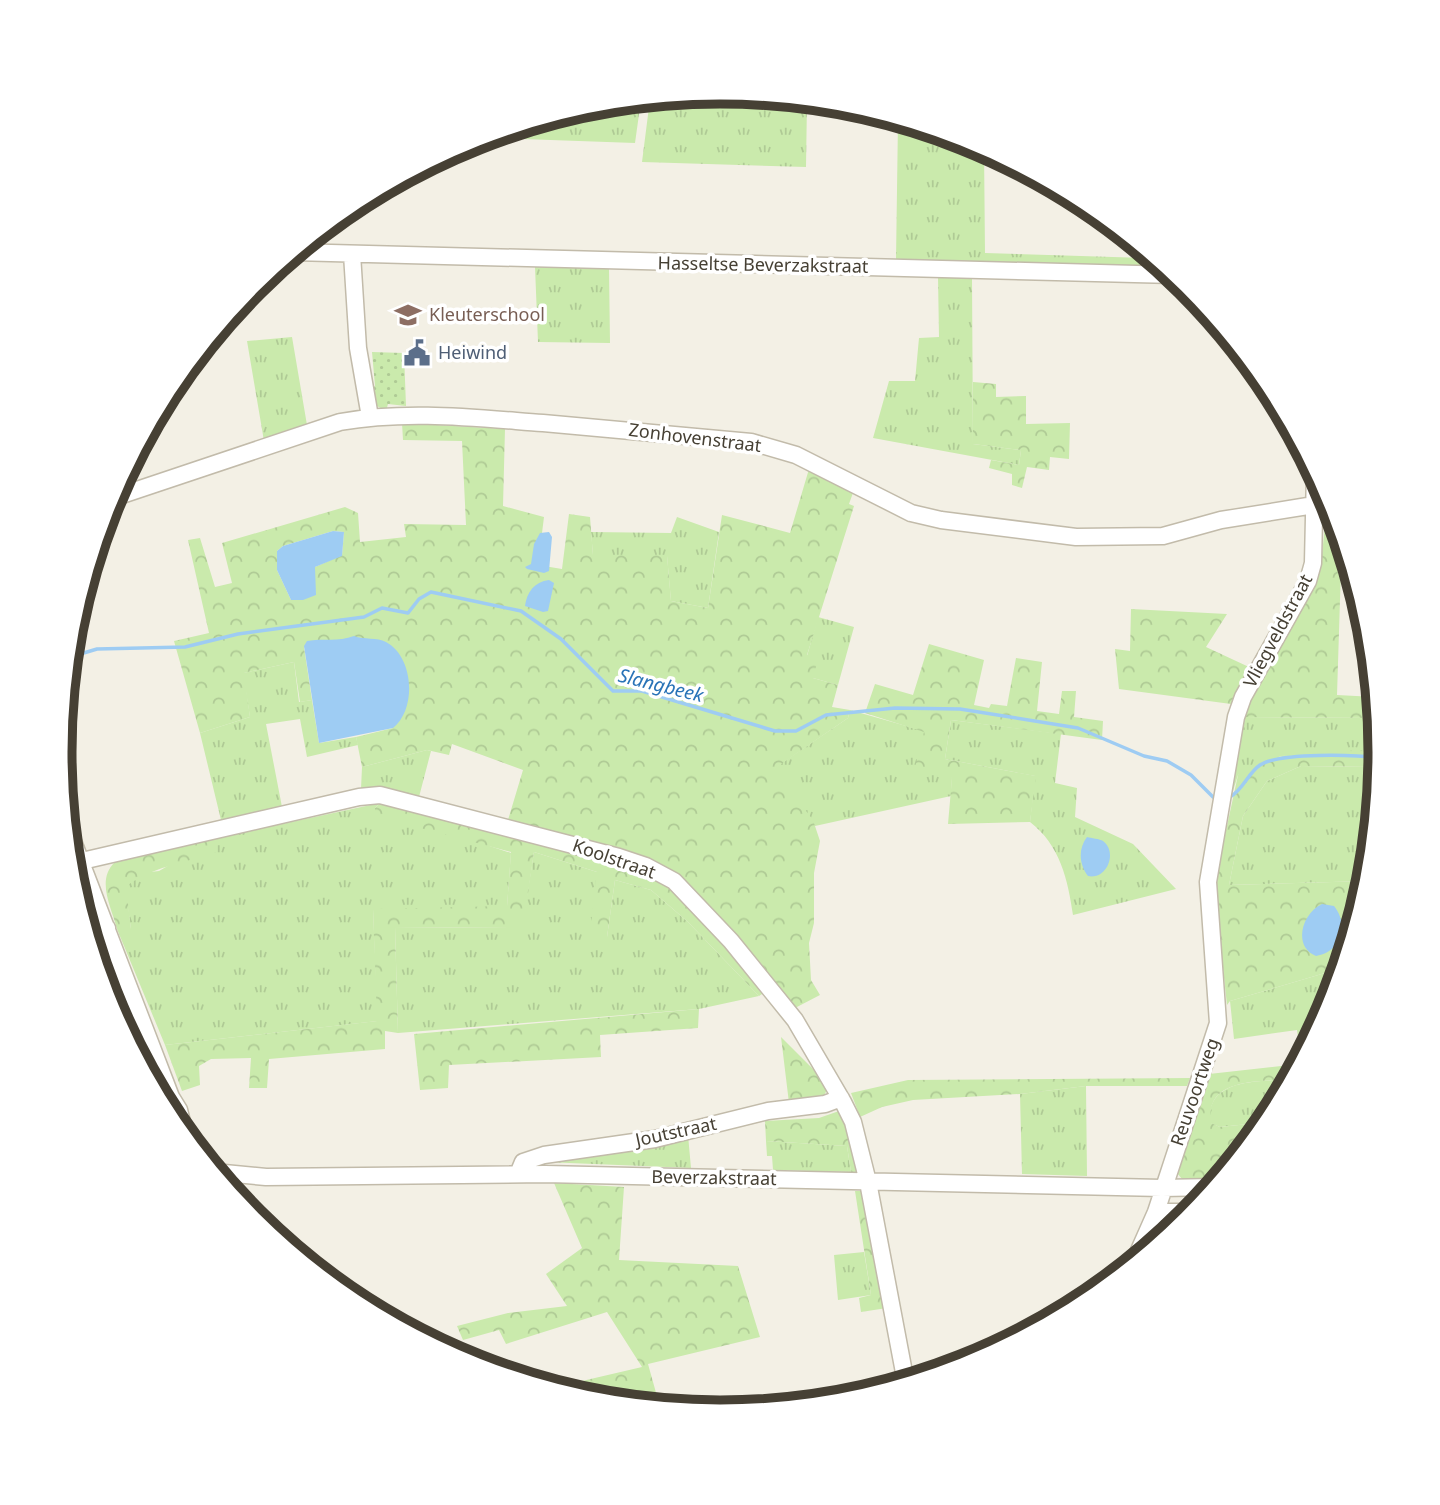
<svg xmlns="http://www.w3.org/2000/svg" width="1440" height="1505" font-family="'Noto Sans',sans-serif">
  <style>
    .grass { fill: url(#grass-tufts) }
    .forest { fill: url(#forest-crowns); fill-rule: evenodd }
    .park { fill: url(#park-dots) }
    .water { fill: #9eccf3 }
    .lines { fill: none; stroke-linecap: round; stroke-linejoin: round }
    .stream { stroke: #9eccf3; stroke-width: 3.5 }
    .minor-casing { stroke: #c2bbaa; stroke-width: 19 }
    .minor { stroke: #fff; stroke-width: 16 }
    .labels { text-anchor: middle; stroke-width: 7; stroke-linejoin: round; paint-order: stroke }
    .street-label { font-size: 18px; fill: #464034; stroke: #fff }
    .education-label { font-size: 18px; fill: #785e54; stroke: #fff; text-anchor: start }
    .service-label { font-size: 18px; fill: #4e5e75; stroke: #fff; text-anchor: start }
    .water-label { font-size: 19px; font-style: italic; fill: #2973b7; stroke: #fff }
    .rim { fill: none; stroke: #464034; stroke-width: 9 }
  </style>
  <defs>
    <pattern id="grass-tufts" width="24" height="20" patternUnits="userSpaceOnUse" patternTransform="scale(1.75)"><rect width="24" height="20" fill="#caeaac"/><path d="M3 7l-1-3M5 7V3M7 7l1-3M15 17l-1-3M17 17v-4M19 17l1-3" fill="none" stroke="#afca95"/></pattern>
    <pattern id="forest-crowns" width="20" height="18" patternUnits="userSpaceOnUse" patternTransform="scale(1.75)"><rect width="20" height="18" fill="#caeaac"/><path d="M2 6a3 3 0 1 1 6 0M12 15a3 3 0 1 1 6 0" fill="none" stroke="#afca95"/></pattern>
    <pattern id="park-dots" width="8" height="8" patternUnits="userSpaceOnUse" patternTransform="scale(1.75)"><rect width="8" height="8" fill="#caeaac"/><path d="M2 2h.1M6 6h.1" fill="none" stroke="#afca95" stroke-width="1.8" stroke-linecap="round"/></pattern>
  </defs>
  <rect width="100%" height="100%" fill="#f3f0e5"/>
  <path class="grass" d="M720 92 807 101 806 167 642 162 650 99Z
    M641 100 635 143 492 138V135L592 105Z
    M898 120 984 148 985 253 1145 258V268L896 260Z
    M535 267 609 268 610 343 538 342Z
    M938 277H972L973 444 1021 450 1019 465 873 438 889 381H915L919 338 939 337Z
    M292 337 307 425 264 441 247 341Z
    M677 517 719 532 708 608 671 601 667 556 593 555 591 532 671 533Z
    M818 617 854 627 838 685 813 678 807 656Z
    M294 662 299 702 312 700 319 743 356 737 358 745 307 757 300 719 266 724 282 807 221 820 200 733 250 717 243 673Z
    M850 710 924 731 952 778 951 796 815 826 773 769 848 718Z
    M1243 717 1377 718 1380 752 1281 756 1238 775 1232 794Z
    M951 720 1061 734 1055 783 1077 788 1075 817 1133 844 1176 889 1073 915C1068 880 1060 845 1030 822L1035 776 945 759Z
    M427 750 431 751 419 797 361 789 362 767Z
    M1301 766 1372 767 1373 832 1368 881 1229 885 1243 816 1267 781Z
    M380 803 375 808 511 853 507 907 373 910 378 1021 165 1045 117 929H131L125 887 141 873 159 871 216 838Z
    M534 852 597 872 607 937 615 880 651 890 688 922 759 996 699 1009 398 1033 395 927 522 928Z
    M94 939 101 940 155 1090C133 1049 91 987 94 939Z
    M1342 968 1330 1006 1301 1059 1297 1030 1234 1039 1230 1001Z
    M1291 1079 1267 1122 1220 1127 1210 1123C1205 1077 1260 1082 1291 1079Z
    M1086 1086 1087 1176 1022 1174 1020 1094Z
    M688 1135 691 1168 545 1162Z
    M766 1141 847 1146 851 1172 773 1170 772 1156H767Z
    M864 1252 871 1295 838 1300 834 1255Z"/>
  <path class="forest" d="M973 382 996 384V397L1026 396V424L1070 423 1069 459 1050 457 1049 470 1027 467 1022 488 1012 485V474L989 468 991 460 1019 465 1021 450 973 444Z
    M402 423 505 429 503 506 544 517 538 565 562 569 569 514 590 517 593 555H667L671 601 708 608 722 515 790 533 809 469 854 490 849 504 854 506 807 655 818 659 813 678 838 685 832 707 850 710 848 718 774 769 813 820 820 841 814 873V923L809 943 811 980 820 995 795 1008 644 858 508 820 523 770 452 744 449 755 427 750 362 767 356 737 393 728 304 647 312 700 300 702 294 662 244 673 250 717 200 733 174 641 209 633 188 540 200 538 215 587 232 583 222 543 345 507 358 513 360 542 406 537 404 524 466 525 462 441 403 440ZM333 531 344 532 342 555 315 567 291 600 277 570V551L283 546Z
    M1328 496 1342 537 1337 695 1375 697 1377 718 1243 717 1321 564Z
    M1131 609 1227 614 1206 647 1249 667 1231 704 1119 689 1115 649 1130 651Z
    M929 644 984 660 974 705 989 708 991 704 1007 706 1016 658 1042 662 1037 711 1059 714 1062 691H1076L1074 717 1103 721 1102 740 951 720 945 759 1036 776 1030 822 948 824 952 778 914 771 924 732 865 713 875 684 913 695Z
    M1372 750 1380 752 1373 832 1372 767 1301 766 1267 781 1243 816 1229 885 1368 881 1342 968 1230 1001 1227 1005 1214 886 1238 775C1260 749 1339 752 1372 750Z
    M380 803 473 825 629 870 671 887 717 933 765 992 759 996 688 922 651 890 615 880 607 937 590 933 597 872 534 852 523 928 395 927 398 1033 385 1031V1049L269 1059 267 1088H249L251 1058 211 1059 199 1066 200 1085 182 1091 165 1045 377 1021 373 909 507 906 511 852 375 816V808Z
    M216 838 217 852C188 862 147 868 126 887L131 929H117C111 906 96 880 115 862Z
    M699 1009 698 1028 600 1035 601 1057 449 1065 448 1088 420 1090 414 1034Z
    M781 1037 813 1069 827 1090 823 1097 789 1103Z
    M1299 1064 1291 1079C1260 1082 1204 1077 1211 1123L1220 1127 1267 1122 1247 1146 1223 1156 1217 1180 1182 1179 1177 1173 1209 1074Z
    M1190 1078 1187 1086H1086L1020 1094 913 1100 882 1107 860 1117 851 1093 908 1080Z
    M839 1111 842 1112 863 1172H851L847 1146 766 1141 765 1121 819 1118Z
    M554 1183 624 1187 619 1260 738 1266 760 1337 648 1364 660 1407 650 1406 648 1396C606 1403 592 1401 552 1388L642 1367 607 1312 506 1344 499 1330 463 1340 457 1326 508 1313 567 1306 546 1274 582 1248Z
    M855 1191H865L887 1308 861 1312 859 1298 871 1295Z"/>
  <path class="park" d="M372 352 404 353 406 406 388 404 386 411 377 406 371 387 375 386Z"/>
  <path class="water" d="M333 531 344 532 342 556 315 567 316 595 303 600H291L277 570V551L283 546Z
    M549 532 552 537 549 571 544 573 527 569 525 567 531 564 534 544 540 533Z
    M549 580 554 583 548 611 543 612 525 606C527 592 534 582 549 580Z
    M354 636C364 640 377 637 386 642 414 657 417 709 393 728L319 743 304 646 307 641C323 638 338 642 354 636Z
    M1087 837C1091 838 1100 839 1103 841 1118 852 1107 880 1088 876 1079 864 1078 849 1087 837Z
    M1322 904 1334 906C1349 924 1342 952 1316 956 1293 947 1301 914 1322 904Z"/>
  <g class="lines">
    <path class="stream" d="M77 655 97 649 185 647 238 634 364 617 382 608 408 613 419 599 431 592 521 611 561 639 613 691H642L775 731H796L826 715 895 708 960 709 1078 728 1144 756 1167 761 1191 775 1213 797
      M1230 797C1243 790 1248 773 1260 765 1280 752 1356 755 1380 758
      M90 941 103 938"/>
    <g class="minor-casing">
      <path id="minor" d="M293 252 1174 275
        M352 254 358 348 370 417
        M110 499 340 422C407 410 475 418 543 423 612 429 681 435 751 442L796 455 911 513 941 520 1076 537 1163 536 1221 520 1314 505
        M66 823 171 1097 179 1110 186 1138
        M82 861 359 797 380 795 619 857 646 866 674 881 731 941 795 1020 843 1102 853 1122 868 1182 906 1383
        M88 933 107 928
        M214 1172 266 1177 545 1174 1162 1188 1214 1187
        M518 1174 523 1162 544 1155 655 1139 768 1111 825 1104 841 1098
        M1156 1212H1193
        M1133 1264 1156 1212 1218 1023 1208 882 1236 717 1243 697 1308 581 1313 563 1315 471"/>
    </g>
    <use href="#minor" class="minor"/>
  </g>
  <defs>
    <g id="school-bare" transform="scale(2.1)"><path d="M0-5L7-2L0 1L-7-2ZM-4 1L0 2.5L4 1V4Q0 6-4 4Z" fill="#8d6e63" stroke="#fff" stroke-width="2.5" paint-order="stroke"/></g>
    <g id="civic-bare" transform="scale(2.1)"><path d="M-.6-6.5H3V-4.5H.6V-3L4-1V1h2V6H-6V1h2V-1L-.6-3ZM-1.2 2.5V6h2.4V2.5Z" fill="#5c6f8a" stroke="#fff" stroke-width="2.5" paint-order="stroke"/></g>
  </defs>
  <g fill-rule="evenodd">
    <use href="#school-bare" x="408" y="315"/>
    <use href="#civic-bare" x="417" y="353"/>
  </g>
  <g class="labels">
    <g class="street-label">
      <text transform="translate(763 265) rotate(1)" y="6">Hasseltse Beverzakstraat</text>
      <text transform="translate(695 438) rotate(7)" y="6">Zonhovenstraat</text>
      <text transform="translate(1278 631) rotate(-62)" y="6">Vliegveldstraat</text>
      <text transform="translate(614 859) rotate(19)" y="6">Koolstraat</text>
      <text transform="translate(1195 1092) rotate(-71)" y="6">Reuvoortweg</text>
      <text transform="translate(676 1132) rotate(-12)" y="6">Joutstraat</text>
      <text transform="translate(714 1178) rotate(1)" y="6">Beverzakstraat</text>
    </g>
    <g class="education-label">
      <text x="429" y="321">Kleuterschool</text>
    </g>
    <g class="service-label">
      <text x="438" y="359">Heiwind</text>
    </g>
    <g class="water-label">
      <text transform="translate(661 685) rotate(14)" y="7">Slangbeek</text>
    </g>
  </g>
  <path d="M0 0H1440V1505H0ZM72 752a648 648 0 1 1 1296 0a648 648 0 1 1-1296 0Z" fill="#fff" fill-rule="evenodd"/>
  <path class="rim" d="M72 752a648 648 0 1 1 1296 0a648 648 0 1 1-1296 0Z"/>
</svg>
